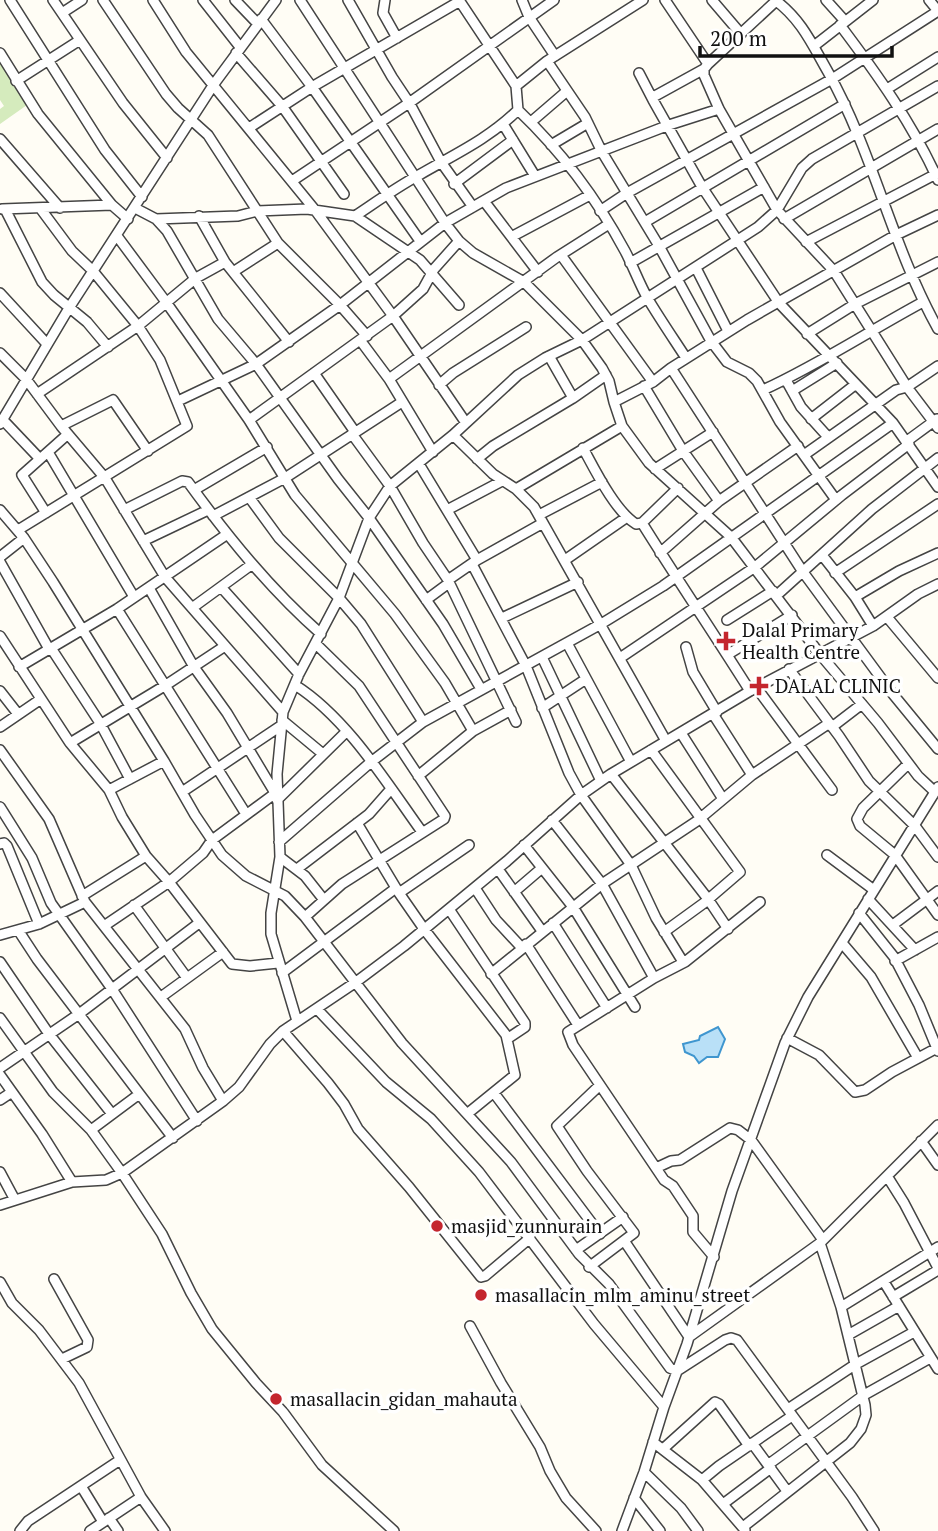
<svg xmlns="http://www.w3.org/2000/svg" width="938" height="1531" font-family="'PT Serif',serif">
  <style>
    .green { fill: #d5ebbd }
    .water { fill: #b9e0f7; stroke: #3f96cf; stroke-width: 2 }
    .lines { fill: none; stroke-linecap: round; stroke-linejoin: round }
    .minor-casing { stroke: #444; stroke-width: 12 }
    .minor { stroke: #fff; stroke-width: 9 }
    .poi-dot { fill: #c4262e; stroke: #fff; stroke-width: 2.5 }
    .labels { text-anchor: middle; stroke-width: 7; stroke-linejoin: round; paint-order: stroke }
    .poi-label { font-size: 19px; fill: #111; stroke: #fff; text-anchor: start }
  </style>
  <rect width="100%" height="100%" fill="#fffdf5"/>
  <path class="green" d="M0 62 27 105 0 124V109L4 106 0 100Z"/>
  <path class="water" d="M718 1027 725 1039 718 1057H707L699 1063 694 1056 685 1052 683 1044 699 1040 700 1036Z"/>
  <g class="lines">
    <g class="minor-casing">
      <path id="minor" d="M10 0 105 150 142 197
        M53 0 123 103 167 158
        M103 0 166 94 178 108 208 135 278 243 340 305 367 336
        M153 0 186 52 315 210 393 316 466 423
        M203 0 240 47
        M235 0 258 24
        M300 0 445 223 459 241 473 253 524 282 582 340 602 368 609 381 614 402 653 382 671 368 803 572 892 693 938 749
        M348 0 392 77 410 104 441 162 473 207
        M385 0 383 13 397 38
        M459 0 516 86 518 110C560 150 597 199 625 251 633 266 639 283 648 299 660 319 673 338 686 358
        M522 0 529 17 555 56
        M665 0 708 64
        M712 0 741 34
        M775 0C801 19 812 44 828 72 874 154 892 247 938 329
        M826 0 844 20
        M929 0 938 11
        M776 1 708 64 704 69V75L719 109 777 210 834 271 907 387 938 428
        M62 13 82 0
        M261 19 312 87 420 241
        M840 25C877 74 912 123 938 180
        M814 46 873 0
        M0 53 38 114 112 205 128 219
        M236 53 282 106 344 194
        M547 61 585 117 602 152 659 246 711 341 727 362 749 373 757 381 780 422 836 500
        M704 69 655 96 653 100 702 187 779 303 893 423 938 487
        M639 73 653 100
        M16 81 80 40
        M516 86 547 61 643 0
        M887 89 938 57
        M531 122 567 91
        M503 124 535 176
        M249 128 312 87 460 1
        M0 139 60 208
        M551 145 588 123
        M292 181 409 103 554 0
        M454 184 513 140
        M484 201 538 272
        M135 208 156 219 167 231 218 319 256 364 338 479 369 518 443 624 481 689
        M2 209 112 205
        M5 209 42 282 54 295 87 322 108 347
        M600 211 627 193 832 79 938 11
        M199 216 225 262 289 342
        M355 216C376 202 397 187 419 175 455 154 487 140 518 110
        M156 219 238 216 257 211 307 209 355 216 420 260 459 305
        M784 219 938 129
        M645 222 845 104
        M117 236 166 302 249 420 295 495 395 614 445 683 473 731
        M513 236 590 195
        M806 242 938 173
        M561 255 653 382
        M630 263 764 187
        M696 268 728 331
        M233 272 278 243
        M0 293 47 344
        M807 334 855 304 938 262
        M360 340 389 379 433 452
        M0 353 26 379 61 426 105 478 165 577 283 712
        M549 356 573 398
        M671 368 747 320 896 235 938 215
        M314 373 355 432
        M389 379 557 257 609 224
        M786 380 801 407 828 437
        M439 385 453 373 526 327
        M644 386 683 451 719 501 660 553
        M763 390C818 365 869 331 923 302
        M792 391 837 363
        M37 394 138 326 196 278 225 262
        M178 401 256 364 340 305 445 223 506 188 669 125 719 109
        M614 402 622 426 649 463 731 537 819 653 878 723 918 776 935 792
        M811 419 856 384
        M3 420 40 459
        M249 420 393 316 423 289 434 269 459 241
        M0 424 69 308 214 84 276 0
        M61 426 113 400 148 451
        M352 434 390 486 423 543 448 580 516 722
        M453 435 493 474 516 489 534 507 666 741
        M907 441 937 419
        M583 448C595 470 615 511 636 524L642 523
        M48 452 134 597
        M804 455 896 390 907 387 938 366
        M477 459 493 446 573 398 606 375
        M419 464 477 560
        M655 469 713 432
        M516 489 622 426
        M194 490 267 447
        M249 497 279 538 339 598 361 624 423 722
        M719 501 798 446
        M0 510 24 538 53 582 164 761 195 815 222 855 246 876 285 896 305 917 402 1043 511 1162 579 1254 609 1284 670 1368 677 1371 725 1340 731 1338 737 1340 852 1497 874 1531
        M124 510 182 481 188 482C228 537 270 589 321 634
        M447 510 502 481
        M46 513 22 475 68 434
        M539 515 602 482
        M213 516 285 478 402 402
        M642 523C677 579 714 634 750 691
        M642 523 678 488
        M18 530 187 426 160 360 138 326 93 271 72 251 40 208
        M143 541 208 510
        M822 555 855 597 873 626
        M0 557 24 538
        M565 560 627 517
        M0 562 49 649
        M472 564 526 666 569 773 581 795 631 865 656 918 683 962
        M835 573 938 504
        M448 580 477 560 543 523
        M221 587 299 674
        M149 588 194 667 227 713 275 793
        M777 595 872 509 938 458
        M855 597 899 571 938 553
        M426 600 449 583
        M192 608 251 565
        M117 609 246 814
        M887 617 938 678
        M502 618 578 582
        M727 620 773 591
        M0 636 70 743 109 790 122 817 146 856 169 882 232 964 250 966 278 963
        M567 643 631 762
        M686 647 693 672 717 712
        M51 648 100 723 130 779
        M727 655 792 615
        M542 657 601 781
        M620 658 755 567 842 495 909 444
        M19 667 117 609 226 535
        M789 669 839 736 869 781 915 826 938 857
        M295 685C347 718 386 782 422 832
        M756 687 832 790
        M0 691 18 714
        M542 708 586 679
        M713 714 752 775
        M282 720 323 754
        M0 727 41 699
        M832 727 862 704
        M681 733 723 799
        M70 743 166 685 225 646
        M0 750 49 819 85 902 185 1029 203 1068 223 1101
        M651 750 740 872 704 903 664 932
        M908 764 863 808 857 819 860 826 895 855 938 915
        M611 774 708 899 728 929
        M418 776 473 731 511 710
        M109 790 164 761
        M182 792 282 725
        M277 800 346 732
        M0 807 32 858 51 903 112 989 197 1121
        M552 820 602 884 654 978
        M357 823 399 893 424 929 506 1035 515 1075 467 1114
        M279 842 371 762 423 722 601 624 663 586 893 423
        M0 844 4 843 7 846 39 924
        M524 845 573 907 635 1007
        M827 855 874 890
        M280 857 305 876 324 900
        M297 869 369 814 391 789
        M498 869 542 931
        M475 888 496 920 522 948
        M514 892 542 868
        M399 893 469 845
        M82 896 146 856
        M868 899 915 950
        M134 905 187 978
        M449 909 525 1023V1027L507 1039
        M859 913 894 957 919 1005 938 1051
        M305 917 342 884 444 819 445 816 359 686 316 644
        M553 923 607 1008
        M894 924 938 891
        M104 926 169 882 203 853 212 840 277 792
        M18 930 37 959 173 1138
        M0 935 39 924 85 902
        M842 943 871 977 918 1058
        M526 944 578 1025
        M895 961 938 937
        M0 962 49 1034 112 1114
        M282 973 396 888
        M491 974 602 884 697 821 752 775 828 724
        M161 997 223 952
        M317 1009 386 1082 431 1119 479 1172 594 1324 664 1407
        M0 1018 53 1092 91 1130 122 1173 162 1234 191 1293 212 1329 256 1383 283 1412 322 1465 394 1531
        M297 1021 271 934V913L280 857 277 774 283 712 299 674 339 598 369 518 390 486 453 435 518 375 545 358 582 340 758 227 777 210 802 168 812 159 938 86
        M283 1031 328 1083 344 1104 358 1129 409 1187 481 1277 485 1276 530 1238
        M787 1038 819 1055 855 1092 865 1090 892 1072 937 1048
        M0 1068 79 1014 199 923
        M0 1075 42 1134 72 1182
        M494 1093 600 1234
        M0 1100 12 1092
        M91 1130 138 1095
        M921 1141 938 1165
        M656 1168 671 1161 680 1160 730 1128 738 1130 751 1140 823 1240
        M0 1172 15 1200
        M887 1176 904 1203 938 1268
        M0 1205 72 1182 106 1180 122 1173 223 1101 239 1087 270 1044 283 1031 356 982 404 946 507 861 581 795 611 774 750 691 873 626 918 594 938 584
        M625 1242 689 1337 820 1243 938 1125
        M576 1250 623 1217
        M714 1257 693 1232V1216L673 1186 664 1180 573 1045 568 1032 654 978 685 962 760 902
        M589 1267 634 1233 587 1171 557 1126 600 1085
        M54 1279 88 1340 87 1347 62 1359
        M0 1282 12 1303 39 1330 79 1383 141 1497 165 1531
        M884 1282 938 1369
        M893 1297 938 1270
        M841 1307 938 1247
        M470 1326 501 1383 540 1447 550 1471 566 1498 596 1531
        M848 1335 899 1306
        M788 1409 856 1364 914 1332
        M653 1442 702 1480 745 1530
        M752 1443 787 1491
        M663 1449 715 1402 719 1404 749 1446
        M769 1464 864 1395 930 1358
        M644 1472 681 1508 698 1531
        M702 1480 719 1466 792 1416
        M81 1486 103 1522
        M634 1498 660 1531
        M723 1504 771 1468
        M109 1518 118 1531
        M743 1527 850 1443 861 1429 866 1415 865 1405 841 1307 820 1243
        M20 1531 28 1521 120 1460
        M90 1531 141 1497
        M622 1531 644 1472 664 1407 687 1344 732 1191 785 1043 808 997 938 787"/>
    </g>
    <use href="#minor" class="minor"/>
  </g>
  <g class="poi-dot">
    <path d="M722.5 630.5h7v7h7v7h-7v7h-7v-7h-7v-7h7z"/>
    <path d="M755.5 675.5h7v7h7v7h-7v7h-7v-7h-7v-7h7z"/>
    <circle cx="437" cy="1226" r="7"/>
    <circle cx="481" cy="1295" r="7"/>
    <circle cx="276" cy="1399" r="7"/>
  </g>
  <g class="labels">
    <g class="poi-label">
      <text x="742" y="637">Dalal Primary<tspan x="742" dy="22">Health Centre</tspan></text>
      <text x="775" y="693">DALAL CLINIC</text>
      <text x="451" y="1233">masjid_zunnurain</text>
      <text x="495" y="1302">masallacin_mlm_aminu_street</text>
      <text x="290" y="1406">masallacin_gidan_mahauta</text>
    </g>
  </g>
  <path d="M700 46v10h192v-10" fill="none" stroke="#111111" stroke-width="3.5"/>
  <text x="710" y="46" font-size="21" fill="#111111" stroke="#ffffff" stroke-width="5" paint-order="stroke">200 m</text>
</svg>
